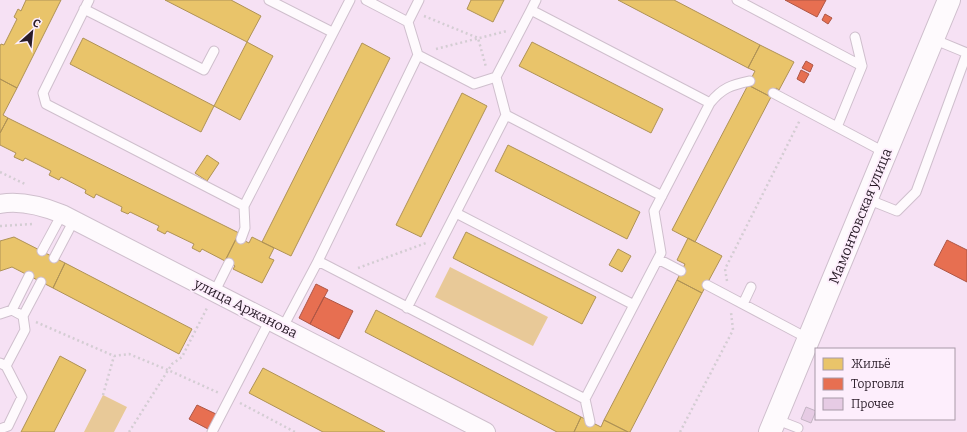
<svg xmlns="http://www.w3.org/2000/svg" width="967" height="432" font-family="Bitter,serif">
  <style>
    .green { fill: #e8c998 }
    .homes { fill: #e9c46a; stroke: #af9256 }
    .shops { fill: #e76f51; stroke: #ae5645 }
    .building { fill: #e6cbe4; stroke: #c4b5c4 }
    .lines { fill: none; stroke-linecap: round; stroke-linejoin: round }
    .lane-casing { stroke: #cfbfcd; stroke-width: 11 }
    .street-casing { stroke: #cfbfcd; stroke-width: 20 }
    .primary-casing { stroke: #cfbfcd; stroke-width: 24 }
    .path { stroke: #d4cdd3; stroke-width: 2.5; stroke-dasharray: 2 3; stroke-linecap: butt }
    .lane { stroke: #fefafd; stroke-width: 9 }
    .street { stroke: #fefafd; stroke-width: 18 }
    .primary { stroke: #fefafd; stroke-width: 22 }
    .labels { text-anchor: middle; stroke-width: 4; stroke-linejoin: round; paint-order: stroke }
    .street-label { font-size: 14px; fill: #291c28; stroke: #fdeefc }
  </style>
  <rect width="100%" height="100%" fill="#f6e1f4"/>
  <path class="green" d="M450 267 548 317 533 346 435 297Z
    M103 395 127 407 114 432H84Z"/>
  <path class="homes" d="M26 0H61L17 88 0 79V46L1 44 4 45 17 19 14 17 18 9 21 11Z
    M165 0H231L261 16 247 42Z
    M471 0H504L493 22 467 9Z
    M618 0H674L760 45 748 68Z
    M83 38 214 106 201 132 70 64Z
    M247 42 273 56 240 120 214 106Z
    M532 42 663 109 651 133 519 66Z
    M362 43 390 58 291 256 262 242Z
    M760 45 794 62 779 90 776 88 771 97 748 85 755 71 748 68Z
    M0 79 17 88 3 115 8 118 0 133Z
    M748 85 771 97 695 242 672 230Z
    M462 93 487 106 421 237 396 225Z
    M8 118 239 233 225 261 202 249 200 252 192 248 194 244 167 231 165 234 157 230 159 226 130 212 128 214 121 211 122 207 96 194 94 198 85 193 86 190 61 177 59 180 49 175 51 171 25 158 23 161 14 157 16 153 0 145V133Z
    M508 145 640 212 627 239 495 171Z
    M207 155 219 163 207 181 195 173Z
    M466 232 596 297 582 324 453 258Z
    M14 237 65 263 53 288 12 267 0 271V241Z
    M237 237 249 243 252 237 274 248 269 258 274 260 262 283 233 269 235 266 225 261Z
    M688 238 722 256 702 293 677 280 685 264 677 260Z
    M618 249 631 256 622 272 609 265Z
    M65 263 192 329 179 354 53 288Z
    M677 280 702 293 630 432H628L604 420Z
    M376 310 581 417 574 432H557L365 332Z
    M60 356 86 370 54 432H21Z
    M263 368 385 432H323L249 393Z
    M581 417 601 427 604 420 628 432H574Z"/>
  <path class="shops" d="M785 0H826L817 17Z
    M825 14 832 18 828 24 822 20Z
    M806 61 813 65 810 72 802 68Z
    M801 70 809 74 804 83 797 79Z
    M947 240 967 250V282L934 265Z
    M316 284 328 290 310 324 299 318Z
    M324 297 353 311 339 339 310 324Z
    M197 405 216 414 208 429 189 419Z"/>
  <path class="building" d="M806 407 816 411 811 423 801 419Z"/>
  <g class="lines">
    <g class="lane-casing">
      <path id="lane" d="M89 0 43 93 46 104 244 206 350 0
        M269 0 332 32
        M366 0 408 22 419 0
        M737 0 862 66 837 127
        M84 9 204 70 214 51
        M531 10 536 0
        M408 22 418 55
        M855 37 862 66
        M773 93 886 153
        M710 103C722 88 731 85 750 81
        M867 199 897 211 916 192 967 53 933 39
        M456 213 634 305
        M241 239 245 228 244 206
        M42 251 62 214
        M54 258 74 220
        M658 259 681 271
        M318 261 418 55 474 84 496 77
        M707 285 809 339
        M215 291 229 263
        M743 304 751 287
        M407 308 506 115
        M12 310 29 276
        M0 314 12 310 23 316 25 330 6 366
        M23 316 41 282
        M283 327 318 261 585 399 661 253 654 211 710 103 531 10 496 77 506 115 662 196
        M0 363 6 366 22 397 8 426 0 429
        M585 399 590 422
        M775 419 798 428
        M212 432 270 320"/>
    </g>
    <g class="street-casing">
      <path id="street" d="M0 204C21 200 42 206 62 214L486 432"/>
    </g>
    <g class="primary-casing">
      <path id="primary" d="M770 432 949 0"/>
    </g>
    <path class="path" d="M424 16 478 38 486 67
      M436 49 507 31
      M0 172 27 185
      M0 226 33 224
      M358 268 426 243
      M727 281 725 269 800 120
      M36 322 114 356 129 354 168 370 219 393
      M103 395 114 356
      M240 403 295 432
      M129 432 172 364 182 357 207 308
      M680 432 733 330 731 312"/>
    <use href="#lane" class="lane"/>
    <use href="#street" class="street"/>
    <use href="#primary" class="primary"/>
  </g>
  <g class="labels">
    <g class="street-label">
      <text transform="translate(860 216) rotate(-68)" y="5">Мамонтовская улица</text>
      <text transform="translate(246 308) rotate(27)" y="5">улица Аржанова</text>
    </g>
  </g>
  <rect x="815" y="348" width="140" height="72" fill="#fdeefc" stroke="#a89aa7"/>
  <rect x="823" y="358" width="20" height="12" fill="#e9c46a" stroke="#a89aa7"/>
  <text x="851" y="368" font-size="12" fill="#291c28">Жильё</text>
  <rect x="823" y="378" width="20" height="12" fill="#e76f51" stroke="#a89aa7"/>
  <text x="851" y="388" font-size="12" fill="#291c28">Торговля</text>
  <rect x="823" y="398" width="20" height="12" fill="#e6cbe4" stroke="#a89aa7"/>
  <text x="851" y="408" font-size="12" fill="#291c28">Прочее</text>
  <g transform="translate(32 32) rotate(27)" stroke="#fdeefc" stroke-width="3" paint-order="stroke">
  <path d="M0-3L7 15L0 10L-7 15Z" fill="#291c28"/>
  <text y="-6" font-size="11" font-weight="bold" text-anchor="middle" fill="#291c28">С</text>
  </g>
</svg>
